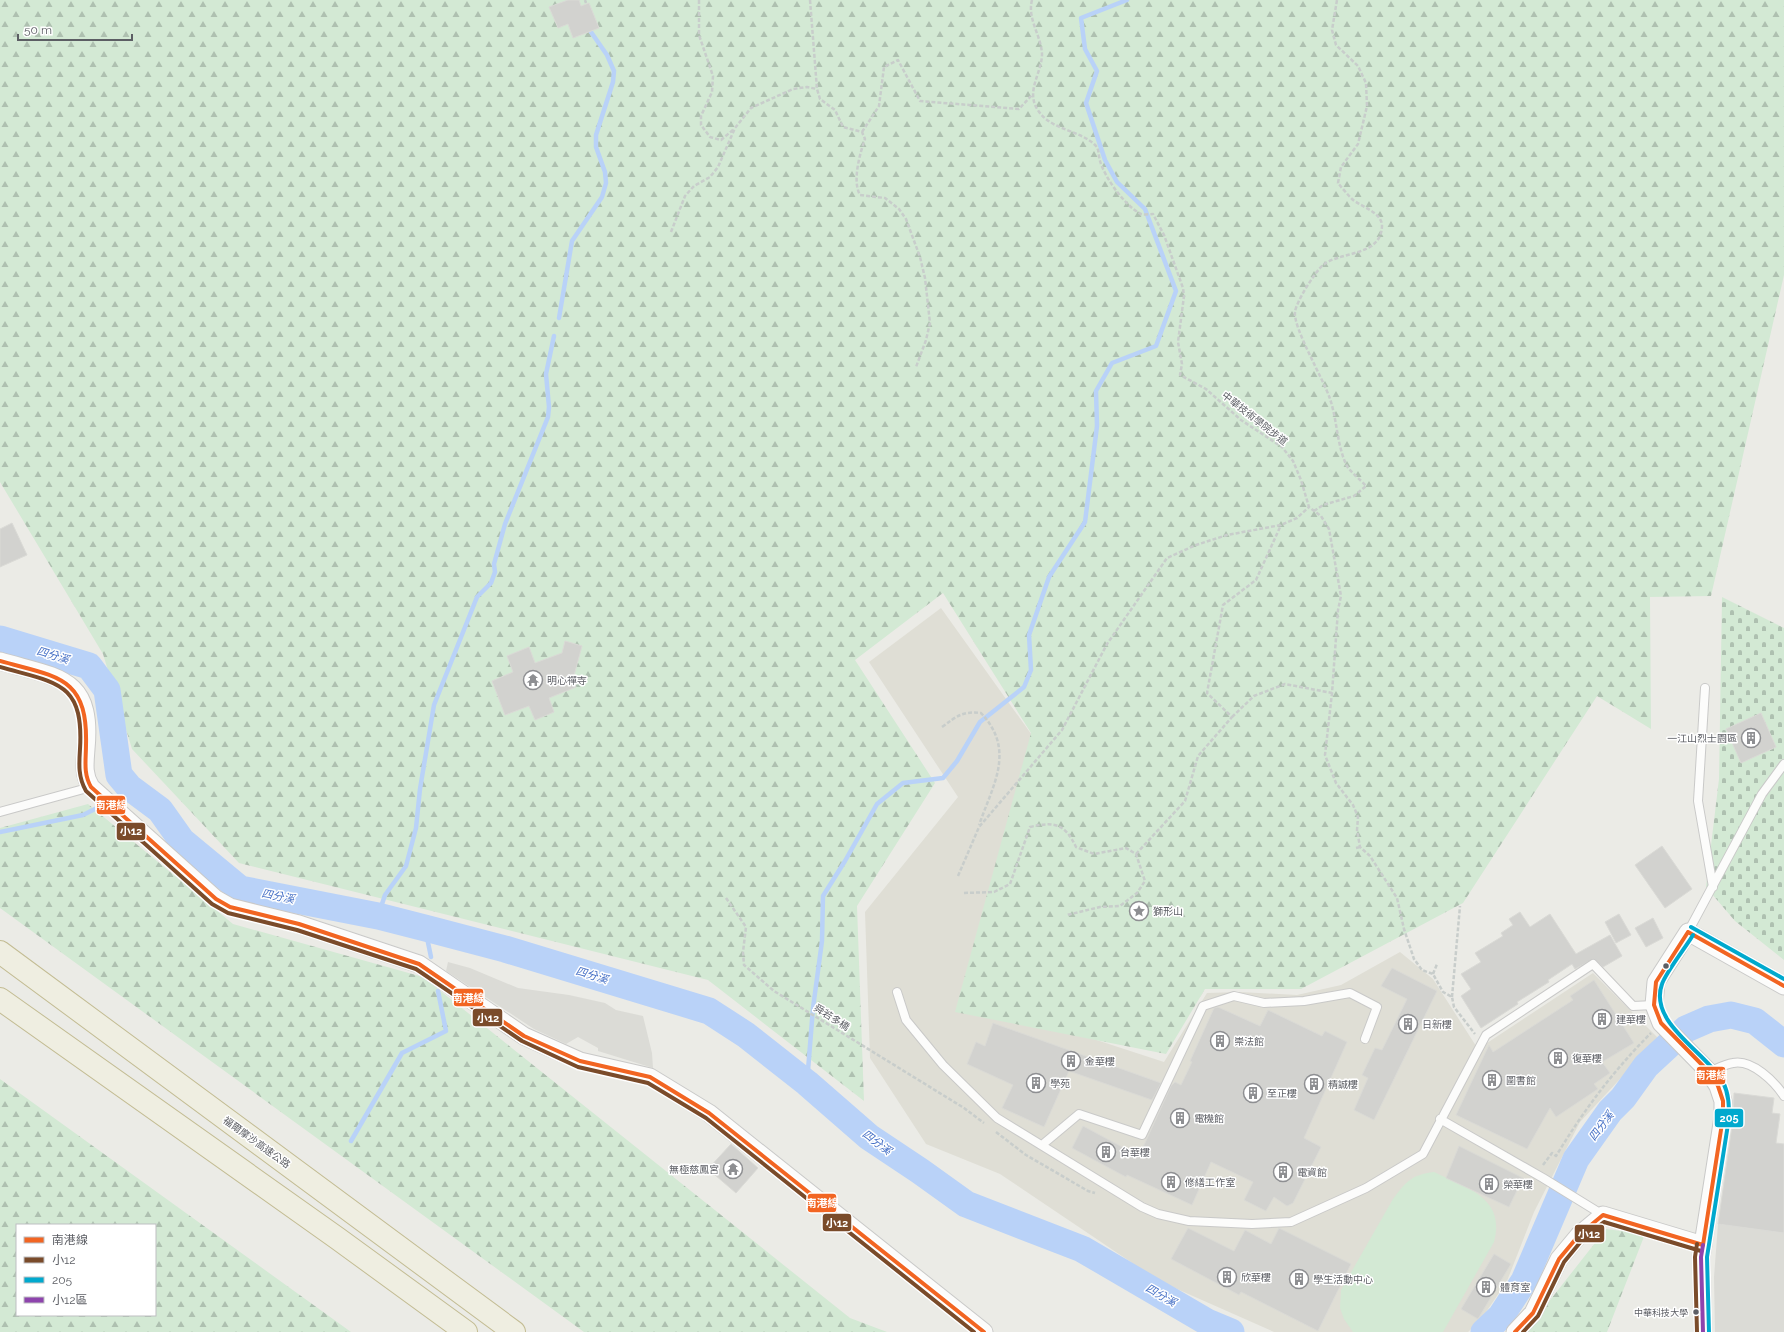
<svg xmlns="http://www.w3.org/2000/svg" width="1784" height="1332" font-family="Raleway,'Noto Sans TC',sans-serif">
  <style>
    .industrial { fill: #dbdbd6 }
    .education { fill: #dfded5 }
    .forest { fill: url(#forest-firs); fill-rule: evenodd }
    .cemetery { fill: url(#cemetery-stones) }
    .pitch { fill: #d3e9d4 }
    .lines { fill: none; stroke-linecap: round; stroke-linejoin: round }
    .stream { stroke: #b9d2f8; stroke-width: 4.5 }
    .river { stroke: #b9d2f8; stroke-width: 27 }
    .building { fill: #d2d2cf; stroke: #dadad6 }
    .service-casing { stroke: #c9c9c8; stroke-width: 10 }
    .minor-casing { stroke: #c9c9c8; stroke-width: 19 }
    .motorway-casing { stroke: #c3bc93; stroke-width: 24 }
    .path { stroke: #c8cdcb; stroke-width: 2.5; stroke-dasharray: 4 2; stroke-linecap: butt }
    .service { stroke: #fcfcfb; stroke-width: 8 }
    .minor { stroke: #fcfcfb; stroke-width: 17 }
    .motorway { stroke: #efeee1; stroke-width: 22 }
    .bus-1-casing { stroke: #fff; stroke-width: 7 }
    .bus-2-casing { stroke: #fff; stroke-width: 7 }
    .bus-3-casing { stroke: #fff; stroke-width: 7 }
    .bus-4-casing { stroke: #fff; stroke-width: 7 }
    .bus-1 { stroke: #f26522; stroke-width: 4 }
    .bus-2 { stroke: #7a4b2a; stroke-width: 4 }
    .bus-3 { stroke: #00a9ce; stroke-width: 4 }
    .bus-4 { stroke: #8e44ad; stroke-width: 4 }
    .bus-dot { fill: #5c5e64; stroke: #fff; stroke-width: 1.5 }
    .labels { text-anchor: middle; stroke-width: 3; stroke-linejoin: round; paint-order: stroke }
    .bus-label { font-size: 9px; fill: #5c5e64; stroke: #fff; text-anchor: end }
    .street-label { font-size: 10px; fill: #5c5e64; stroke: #fff }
    .poi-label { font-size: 10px; fill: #5c5e64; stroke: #fff; text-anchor: start }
    .water-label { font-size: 11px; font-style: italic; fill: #436ec5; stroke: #fff }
    .line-badge { stroke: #fff; stroke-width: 1.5 }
    .badge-label { font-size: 11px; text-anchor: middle; font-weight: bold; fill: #fff }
  </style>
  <defs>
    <pattern id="forest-firs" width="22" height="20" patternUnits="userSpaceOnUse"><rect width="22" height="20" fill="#d3e9d4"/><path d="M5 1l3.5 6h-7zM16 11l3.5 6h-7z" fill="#aec0b0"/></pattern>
    <pattern id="cemetery-stones" width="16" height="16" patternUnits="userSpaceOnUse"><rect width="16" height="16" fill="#d3e9d4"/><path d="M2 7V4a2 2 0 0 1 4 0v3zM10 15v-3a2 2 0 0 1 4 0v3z" fill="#aec0b0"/></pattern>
  </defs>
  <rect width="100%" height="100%" fill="#ebebe6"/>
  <path class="industrial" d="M448 962 470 968 518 988 569 995 605 1003 616 1010 643 1016 652 1053 653 1068 598 1051V1048L578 1037 566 1044 534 1029 446 971Z
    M1718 1224 1784 1233V1332H1715L1714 1277Z"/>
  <path class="education" d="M941 608 1039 745 980 1002 1164 1062 1207 993 1240 992 1297 995 1341 985 1400 952 1433 979 1478 1049 1593 973 1658 1038 1580 1122 1534 1212 1507 1281 1480 1321 1468 1332H1274L1159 1281 1000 1174 926 1144 870 1058 865 912 958 797 869 662Z"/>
  <path class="forest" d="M0 0H1784V275L1711 596 1650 597 1651 729 1597 696 1463 903 1301 989H1205L1166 1054 955 1012 1031 733 943 593 855 660 935 783 857 906 864 1101 708 980 239 863 132 749 103 654 0 482Z
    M88 804 233 924 423 977 850 1318 887 1332H584L0 908V828Z
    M0 1079 351 1332H0ZM17 1225H155V1315H17Z
    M1606 1229 1645 1234 1607 1332H1525Z"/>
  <path class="cemetery" d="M1722 597 1784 628V960L1735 921 1706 887 1719 779Z"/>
  <path class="pitch" d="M1434 1172C1466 1188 1506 1197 1494 1242L1443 1332H1353L1344 1319 1340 1308 1341 1290 1393 1199C1407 1181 1411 1175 1434 1172Z"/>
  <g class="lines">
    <path class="stream" d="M559 318 572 241 602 197 606 183 605 172 596 147V135L613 82 614 71 607 55 591 32
      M122 791 129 787
      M0 832 83 815 97 808
      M378 916 385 895 406 866 416 828 420 789 434 705 477 597 491 583 495 572 494 564 505 524 548 417 549 407 546 374 554 336
      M425 928 431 957
      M807 1083 813 1008 822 941 823 896 845 861 877 804 903 783 943 778 957 761 980 722 1024 687 1031 670 1029 635 1049 577 1085 522 1097 426 1096 391 1112 363 1156 346 1176 291 1145 209 1117 182 1105 160 1086 103 1097 71 1085 49 1081 18 1127 0
      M351 1141 402 1053 446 1031 438 991"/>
    <path class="river" d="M0 639 89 666 107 690 119 775 129 787 160 810 182 841 240 889 378 916 425 928 505 949 709 1011 746 1035 807 1083 869 1137 920 1171 966 1204 1082 1249 1207 1322 1231 1332
      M1484 1332 1501 1316 1524 1281 1576 1159 1610 1111 1623 1098 1646 1066 1686 1029 1709 1019 1731 1015 1755 1021 1784 1044"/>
  </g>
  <path class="building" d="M568 0H579L581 6 589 3 599 28 573 38 568 24 558 28 549 7Z
    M12 523 27 555 0 567V529Z
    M565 641 582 646 573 679 576 687 549 698 554 712 535 720 529 706 505 715 492 681 513 672 507 656 529 647 535 663 562 653Z
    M1761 713 1776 747 1741 763 1726 729Z
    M1662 846 1692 889 1665 908 1635 865Z
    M1520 912 1530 927 1550 914 1576 954 1610 935 1622 956 1603 967 1593 959 1575 969 1572 964 1548 980 1549 982 1517 1002 1518 1004 1481 1028 1461 996 1471 989 1461 974 1481 962 1475 953 1503 936 1501 933 1513 925 1509 919Z
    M1619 914 1631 935 1616 943 1605 922Z
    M1653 918 1663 938 1646 947 1635 928Z
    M1392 968 1437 991 1374 1120 1354 1110 1368 1078 1362 1075 1375 1048 1382 1050 1407 999 1381 986Z
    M1594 980 1634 1043 1602 1062 1610 1073 1594 1084 1598 1089 1556 1117 1550 1108 1527 1149 1456 1115 1489 1045 1493 1052 1573 1000 1570 996Z
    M1218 1007 1260 1026 1268 1010 1322 1036 1325 1031 1347 1042 1304 1138 1321 1147 1293 1203 1287 1206 1274 1197 1266 1211 1244 1200 1253 1182 1211 1162 1192 1205 1127 1175 1126 1177 1072 1148 1083 1126 1139 1156 1171 1086 1175 1082 1181 1085 1192 1062 1190 1061 1214 1008Z
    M993 1023 1161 1083 1152 1100 1069 1071 1044 1127 1002 1108 1013 1085 967 1064 976 1042 985 1046Z
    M1734 1093 1774 1098 1772 1113 1780 1114 1776 1143 1784 1144V1233L1718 1224 1733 1119Z
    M731 1144 758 1168 736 1193 708 1169Z
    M1459 1146 1523 1178 1509 1207 1446 1178Z
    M1188 1228 1234 1251 1245 1230 1271 1244 1279 1228 1351 1264 1318 1331 1241 1292 1239 1295 1171 1259Z
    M1494 1254 1511 1264 1478 1319 1461 1309Z"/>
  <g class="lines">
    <g class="service-casing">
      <path id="service" d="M1705 688 1698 801 1713 887
        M0 812 91 787
        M1688 932 1762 794 1784 764
        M897 992 906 1020 943 1065 997 1118 1142 1207 1158 1214 1189 1221 1252 1224 1291 1222 1366 1188 1423 1154 1486 1035 1593 964 1633 1006 1654 1005
        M1709 1072C1716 1069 1725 1064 1733 1063 1752 1059 1775 1082 1784 1096
        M1440 1119 1543 1178 1603 1215
        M1042 1145 1079 1114 1142 1135 1203 1006 1234 996 1264 1003 1304 1001 1350 993 1377 1007 1365 1039"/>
    </g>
    <g class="minor-casing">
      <path id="minor" d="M0 661C58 678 93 676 86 749 85 763 83 775 91 787L216 899 230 907 299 924 419 964 524 1036 580 1061 650 1077 709 1113 984 1332
        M1515 1332 1533 1313 1559 1259 1579 1235 1603 1215 1703 1245
        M1703 1332 1701 1257 1723 1117V1101L1718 1086 1709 1072 1661 1023 1654 1005 1656 982 1688 932 1784 986"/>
    </g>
    <g class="motorway-casing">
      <path id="motorway" d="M0 952 514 1332
        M0 999 337 1238 466 1332"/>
    </g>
    <path class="path" d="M585 0 586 3
      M699 0V35L713 76 712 92 701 116V125L710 137 721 140 734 129
      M810 0 817 89 820 99 835 110 843 127 862 132 865 139C860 153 852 181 860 195L885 198 899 209 906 219 920 257 925 278 930 323 926 340 916 367
      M1032 0C1027 19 1041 35 1042 54 1042 72 1027 89 1036 107 1048 130 1077 129 1094 144 1100 149 1098 155 1100 161 1105 178 1125 206 1141 214 1144 215 1150 214 1153 214L1164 235 1183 288 1184 296 1178 342 1182 364 1180 375 1206 389 1241 420 1282 447 1293 461 1301 480 1309 507 1321 516 1329 529 1341 596 1338 610 1332 693 1325 755 1336 783 1353 805 1358 817 1357 830 1360 847 1370 856 1397 898 1404 929 1414 959 1422 970 1433 974 1443 992 1452 997 1454 1007 1475 1034
      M862 132 879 106 884 67 898 60 920 101 1019 109 1032 95
      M671 232 685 196 694 186 710 177 718 167 735 128 751 108 793 89 807 87 817 89
      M1314 511 1323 505 1354 496 1366 486C1361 480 1348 470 1346 464 1337 445 1337 419 1330 399 1324 380 1293 328 1295 312 1296 302 1315 272 1323 265 1340 251 1381 257 1382 226 1382 212 1361 207 1352 199 1347 194 1342 188 1338 183L1341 167 1358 144 1367 106 1366 83 1358 66 1336 45 1332 30 1337 0
      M1232 717 1254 696 1285 684 1332 693
      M942 727C957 716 962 711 981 713 1016 750 993 785 979 825
      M1356 848 1360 847
      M1136 854 1185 801 1198 756 1232 717 1207 693 1223 605 1256 580 1281 525
      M958 876 979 827 1062 730 1107 644 1167 558 1196 545 1227 535 1281 525 1297 518 1309 507
      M964 893 994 892 1010 884 1030 827C1055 821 1065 824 1076 847L1094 854 1126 848 1136 854 1145 881 1137 893 1120 906 1100 907 1067 915
      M726 898 746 927 743 952 744 965 774 991 964 1108 984 1123
      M1433 974 1437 964
      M1452 997 1460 906
      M996 1132 1026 1155 1088 1191 1095 1193
      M1543 1165 1552 1153 1556 1156C1584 1110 1613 1071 1651 1033"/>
    <use href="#service" class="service"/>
    <use href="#minor" class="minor"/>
    <use href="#motorway" class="motorway"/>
    <g class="bus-1-casing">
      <path id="bus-1" d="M0 661C57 677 88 676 86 745 86 760 83 773 91 787L216 899 230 907 299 924 419 964 524 1036 580 1061 650 1077 709 1113 984 1332
        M1688 932 1656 982 1654 1005 1661 1023 1709 1072 1718 1086 1723 1101V1117L1703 1245
        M1688 932 1784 986
        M1515 1332 1533 1313 1559 1259 1579 1235 1603 1215 1703 1245"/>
    </g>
    <g class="bus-2-casing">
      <path id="bus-2" d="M0 667C56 683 84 681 80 749 79 764 78 777 86 791L212 904 228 913 297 930 416 969 522 1041 578 1067 648 1083 706 1118 974 1332
        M1523 1332 1538 1316 1564 1262 1583 1239 1604 1222 1701 1251
        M1697 1332 1695 1257 1697 1244"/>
    </g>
    <g class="bus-3-casing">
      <path id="bus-3" d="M1691 927 1784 979
        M1693 935C1686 947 1666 972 1662 984 1648 1023 1706 1052 1723 1082 1729 1094 1729 1106 1729 1118L1707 1257 1709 1332"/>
    </g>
    <g class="bus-4-casing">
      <path id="bus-4" d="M1703 1245 1701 1257 1703 1332"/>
    </g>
    <use href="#bus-1" class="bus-1"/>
    <use href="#bus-2" class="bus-2"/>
    <use href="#bus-3" class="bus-3"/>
    <use href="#bus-4" class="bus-4"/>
  </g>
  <defs>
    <g id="temple-ring" transform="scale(1)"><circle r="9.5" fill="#fff" stroke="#8e8f92" stroke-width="1.5"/><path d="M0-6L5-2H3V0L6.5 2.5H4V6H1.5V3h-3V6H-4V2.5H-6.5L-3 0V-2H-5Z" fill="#8e8f92"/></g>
    <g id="building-ring" transform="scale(1)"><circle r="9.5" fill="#fff" stroke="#8e8f92" stroke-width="1.5"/><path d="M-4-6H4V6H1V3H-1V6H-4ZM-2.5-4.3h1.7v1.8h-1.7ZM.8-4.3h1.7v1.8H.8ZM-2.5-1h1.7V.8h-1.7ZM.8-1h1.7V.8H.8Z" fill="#8e8f92"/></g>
    <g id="sight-ring" transform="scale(1)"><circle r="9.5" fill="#fff" stroke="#8e8f92" stroke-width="1.5"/><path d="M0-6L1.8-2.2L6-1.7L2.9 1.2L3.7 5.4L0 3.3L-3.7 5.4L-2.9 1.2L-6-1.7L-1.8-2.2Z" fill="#8e8f92"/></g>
  </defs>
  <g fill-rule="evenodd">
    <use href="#temple-ring" x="533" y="680"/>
    <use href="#building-ring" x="1751" y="738"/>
    <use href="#sight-ring" x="1139" y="911"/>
    <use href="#building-ring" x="1602" y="1019"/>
    <use href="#building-ring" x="1408" y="1024"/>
    <use href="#building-ring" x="1220" y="1041"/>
    <use href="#building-ring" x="1558" y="1058"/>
    <use href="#building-ring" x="1071" y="1061"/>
    <use href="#building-ring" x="1492" y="1080"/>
    <use href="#building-ring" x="1036" y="1083"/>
    <use href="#building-ring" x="1314" y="1084"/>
    <use href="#building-ring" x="1253" y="1093"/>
    <use href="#building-ring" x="1180" y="1118"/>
    <use href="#building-ring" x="1106" y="1152"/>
    <use href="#temple-ring" x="733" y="1169"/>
    <use href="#building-ring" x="1283" y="1172"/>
    <use href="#building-ring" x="1171" y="1182"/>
    <use href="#building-ring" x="1489" y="1184"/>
    <use href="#building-ring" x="1227" y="1277"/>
    <use href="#building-ring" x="1299" y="1279"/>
    <use href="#building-ring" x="1486" y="1287"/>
  </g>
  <g class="bus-dot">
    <circle cx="1666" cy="966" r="3.5"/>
    <circle cx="1696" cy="1312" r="3.5"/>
  </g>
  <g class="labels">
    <g class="bus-label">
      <text x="1688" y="1316">中華科技大學</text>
    </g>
    <g class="street-label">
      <text transform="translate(1255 418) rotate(38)" y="4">中華技術學院步道</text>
      <text transform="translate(832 1017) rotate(32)" y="4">舜若多橋</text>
      <text transform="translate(257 1142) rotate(36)" y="4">福爾摩沙高速公路</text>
    </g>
    <g class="poi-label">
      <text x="547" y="684">明心禪寺</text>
      <text x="1737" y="742" text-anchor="end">一江山烈士園區</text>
      <text x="1153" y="915">獅形山</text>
      <text x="1616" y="1023">建華樓</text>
      <text x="1422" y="1028">日新樓</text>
      <text x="1234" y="1045">崇法館</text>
      <text x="1572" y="1062">復華樓</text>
      <text x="1085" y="1065">金華樓</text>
      <text x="1506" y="1084">圖書館</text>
      <text x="1050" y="1087">學苑</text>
      <text x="1328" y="1088">精誠樓</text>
      <text x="1267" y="1097">至正樓</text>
      <text x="1194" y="1122">電機館</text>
      <text x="1120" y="1156">台華樓</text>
      <text x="719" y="1173" text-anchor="end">無極慈鳳宮</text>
      <text x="1297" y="1176">電資館</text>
      <text x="1185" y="1186">修繕工作室</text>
      <text x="1503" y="1188">榮華樓</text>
      <text x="1241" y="1281">欣華樓</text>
      <text x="1313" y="1283">學生活動中心</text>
      <text x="1500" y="1291">體育室</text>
    </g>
    <g class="water-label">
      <text transform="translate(53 655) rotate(17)" y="4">四分溪</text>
      <text transform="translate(278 896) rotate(11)" y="4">四分溪</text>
      <text transform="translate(592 975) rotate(17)" y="4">四分溪</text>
      <text transform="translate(1601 1126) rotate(-53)" y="4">四分溪</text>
      <text transform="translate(877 1142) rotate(37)" y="4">四分溪</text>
      <text transform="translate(1161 1295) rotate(30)" y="4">四分溪</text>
    </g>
  </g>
  <g class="line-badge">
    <rect x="96" y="795" width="30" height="20" rx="4" fill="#f26522"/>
    <rect x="116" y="822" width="30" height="19" rx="4" fill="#7a4b2a"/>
    <rect x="453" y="988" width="31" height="19" rx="4" fill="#f26522"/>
    <rect x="472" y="1008" width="31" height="19" rx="4" fill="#7a4b2a"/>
    <rect x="1696" y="1066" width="30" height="19" rx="4" fill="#f26522"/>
    <rect x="1714" y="1108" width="30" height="20" rx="4" fill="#00a9ce"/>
    <rect x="807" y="1193" width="30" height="20" rx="4" fill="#f26522"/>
    <rect x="822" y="1213" width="30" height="19" rx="4" fill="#7a4b2a"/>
    <rect x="1574" y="1224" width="31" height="19" rx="4" fill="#7a4b2a"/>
  </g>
  <g class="badge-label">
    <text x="111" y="809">南港線</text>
    <text x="131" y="835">小12</text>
    <text x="468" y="1002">南港線</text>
    <text x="488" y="1022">小12</text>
    <text x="1711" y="1079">南港線</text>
    <text x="1729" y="1122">205</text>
    <text x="822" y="1207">南港線</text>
    <text x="837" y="1227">小12</text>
    <text x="1589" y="1238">小12</text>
  </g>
  <rect x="16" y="1224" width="140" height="92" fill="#ffffff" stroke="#bebfc1"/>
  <rect x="24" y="1237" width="20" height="6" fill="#f26522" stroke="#bebfc1"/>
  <text x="52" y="1244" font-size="12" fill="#5c5e64">南港線</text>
  <rect x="24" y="1257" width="20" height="6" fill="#7a4b2a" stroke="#bebfc1"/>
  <text x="52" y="1264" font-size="12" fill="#5c5e64">小12</text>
  <rect x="24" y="1277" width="20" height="6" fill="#00a9ce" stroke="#bebfc1"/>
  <text x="52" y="1284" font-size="12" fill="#5c5e64">205</text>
  <rect x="24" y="1297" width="20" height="6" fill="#8e44ad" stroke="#bebfc1"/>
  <text x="52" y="1304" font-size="12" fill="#5c5e64">小12區</text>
  <path d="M18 34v6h114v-6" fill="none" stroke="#5c5e64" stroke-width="2"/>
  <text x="24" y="34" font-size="12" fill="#5c5e64" stroke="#ffffff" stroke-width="3" paint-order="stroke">50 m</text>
</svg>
